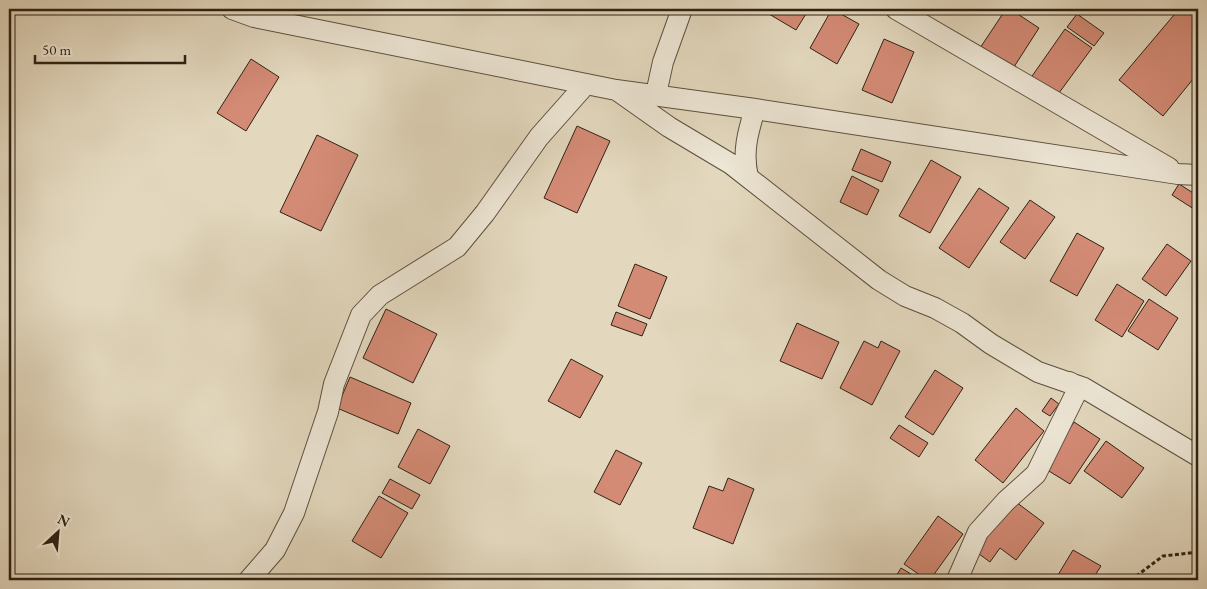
<svg xmlns="http://www.w3.org/2000/svg" width="1207" height="589" font-family="'EB Garamond',serif">
  <style>
    .building { fill: #d48b76; stroke: #2f2213 }
    .lines { fill: none; stroke-linecap: round; stroke-linejoin: round }
    .minor-casing { stroke: #5c503e; stroke-width: 22 }
    .path { stroke: #2f2213; stroke-width: 3; stroke-dasharray: 4 2.5; stroke-linecap: butt }
    .minor { stroke: #ede6d5; stroke-width: 20 }
  </style>
  <rect width="100%" height="100%" fill="#e3d8be"/>
  <filter id="stains"><feTurbulence type="fractalNoise" baseFrequency=".004" numOctaves="4"/><feColorMatrix values="0 0 0 0 .2 0 0 0 0 .09 0 0 0 0 .02 0 0 0 .5 -.17"/></filter>
  <radialGradient id="worn" r=".72"><stop offset=".6" stop-color="#630" stop-opacity="0"/><stop offset="1" stop-color="#630" stop-opacity=".3"/></radialGradient>
  <path class="building" d="M773 9H809L796 30 769 14Z
    M832 9 859 24 837 64 810 48Z
    M1006 9H1010L1039 28 1012 70 980 48Z
    M1179 9H1193L1196 11 1198 9V73L1163 116 1119 80Z
    M1077 14 1104 33 1094 46 1067 27Z
    M1065 29 1092 48 1056 97 1030 79Z
    M884 39 914 52 892 103 862 90Z
    M251 59 279 77 246 131 217 113Z
    M577 126 610 141 577 213 544 198Z
    M317 135 358 155 321 231 280 212Z
    M861 149 891 162 882 182 852 170Z
    M931 160 961 177 930 233 899 216Z
    M852 176 879 190 867 215 840 202Z
    M1179 184 1198 196 1197 211 1172 195Z
    M979 188 1009 208 969 268 939 248Z
    M1030 200 1055 217 1025 259 1000 242Z
    M1077 233 1104 248 1077 296 1050 281Z
    M1167 244 1191 261 1166 296 1142 279Z
    M635 264 667 277 650 319 618 306Z
    M1117 284 1144 301 1122 337 1095 320Z
    M1149 299 1178 318 1158 350 1128 331Z
    M386 309 437 334 413 383 363 358Z
    M616 312 647 324 642 336 611 325Z
    M797 323 839 342 822 379 780 361Z
    M864 341 878 348 881 341 900 351 872 405 840 388Z
    M571 359 603 376 580 418 548 401Z
    M935 370 963 388 933 435 905 417Z
    M350 377 411 403 398 434 337 408Z
    M1051 398 1059 404 1050 416 1042 411Z
    M1016 408 1044 431 1003 483 975 460Z
    M1074 422 1100 439 1070 484 1044 468Z
    M899 425 928 443 919 457 890 438Z
    M418 429 450 446 430 484 398 467Z
    M1106 441 1144 468 1122 498 1084 471Z
    M616 450 642 463 620 505 594 492Z
    M728 478 754 489 733 544 693 528 709 486 723 491Z
    M390 479 420 495 412 509 382 493Z
    M379 496 408 513 381 558 352 541Z
    M1012 499 1044 523 1016 560 1000 548 990 562 975 551Z
    M938 516 963 534 930 580H927L904 564Z
    M1073 550 1101 566 1092 580H1055Z
    M901 568 921 580H898L895 578Z"/>
  <g class="lines">
    <g class="minor-casing">
      <path id="minor" d="M232 9 254 17 616 90 755 109 1178 174 1198 175
        M896 9 1169 168
        M618 91 669 127 731 164 879 280 905 296 935 308 962 323 991 344 1038 372 1084 388 1198 456
        M656 94 663 62 682 9
        M748 177C742 152 748 132 755 109
        M249 580 275 550 294 513 328 412 334 384 361 315 380 295 457 247 485 213 539 137 586 84
        M957 580 978 532 1006 501 1036 474 1079 387 1069 382"/>
    </g>
    <path class="path" d="M1131 580 1163 556 1198 552"/>
    <use href="#minor" class="minor"/>
  </g>
  <rect width="1207" height="589" fill="none" stroke="#e3d8be" stroke-width="30"/>
  <rect x="10" y="10" width="1187" height="569" fill="none" stroke="#2f2213" stroke-width="2.5"/>
  <rect x="15" y="15" width="1177" height="559" fill="none" stroke="#2f2213"/>
  <g transform="translate(58 532) rotate(26)" stroke="#ede6d5" stroke-width="4" paint-order="stroke">
  <path d="M0-4L9 19L0 12L-9 19Z" fill="#2f2213"/>
  <text y="-8" font-size="14" font-weight="bold" text-anchor="middle" fill="#2f2213">N</text>
  </g>
  <path d="M35 55v8h150v-8" fill="none" stroke="#2f2213" stroke-width="2.5"/>
  <text x="42" y="55" font-size="15" fill="#2f2213" stroke="#ede6d5" stroke-width="4" paint-order="stroke">50 m</text>
  <rect width="100%" height="100%" filter="url(#stains)"/>
  <rect width="100%" height="100%" fill="url(#worn)"/>
</svg>
